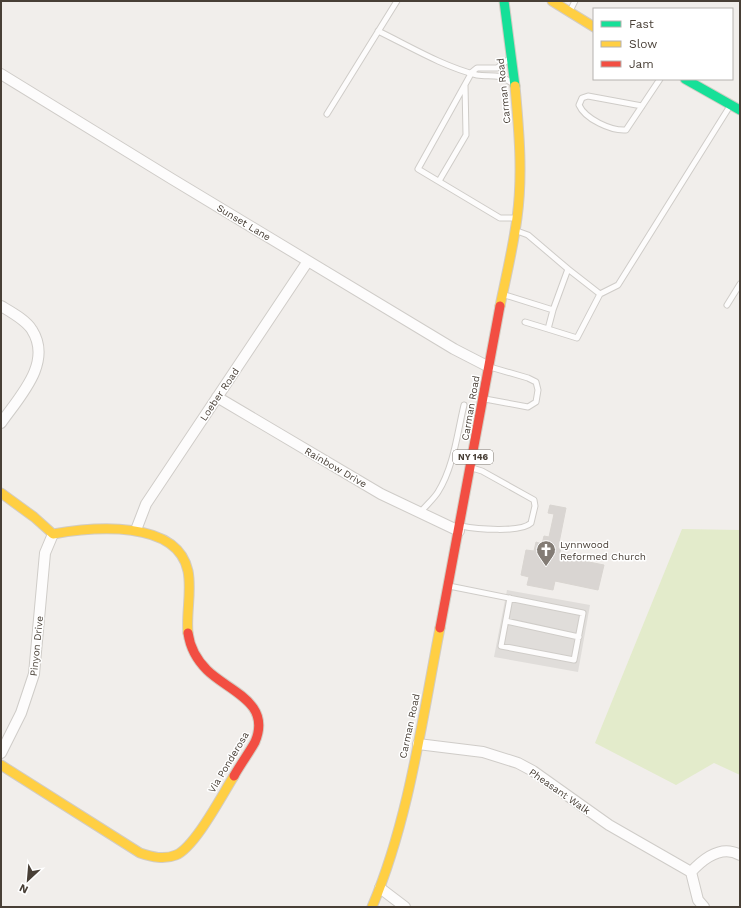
<svg xmlns="http://www.w3.org/2000/svg" width="741" height="908" font-family="'Work Sans',sans-serif">
  <style>
    .green { fill: #e3ebcb }
    .parking { fill: #e0ddda }
    .building { fill: #d9d5d2; stroke: #d9d5d1 }
    .lines { fill: none; stroke-linecap: round; stroke-linejoin: round }
    .lane-casing { stroke: #cfccc8; stroke-width: 7 }
    .street-casing { stroke: #cfccc8; stroke-width: 12 }
    .fast-casing { stroke: #d2ccc3; stroke-width: 11 }
    .slow-casing { stroke: #d2ccc3; stroke-width: 11 }
    .jam-casing { stroke: #d2ccc3; stroke-width: 11 }
    .lane { stroke: #fdfcfc; stroke-width: 5 }
    .street { stroke: #fdfcfc; stroke-width: 10 }
    .fast { stroke: #16e098; stroke-width: 9 }
    .slow { stroke: #ffcf43; stroke-width: 9 }
    .jam { stroke: #f24e42; stroke-width: 9 }
    .labels { text-anchor: middle; stroke-width: 3; stroke-linejoin: round; paint-order: stroke }
    .shield { fill: #fff; stroke: #7f7972; stroke-width: 1 }
    .shield-label { font-size: 9px; font-weight: bold; fill: #483f36 }
    .street-label { font-size: 10px; fill: #483f36; stroke: #fff }
    .poi-label { font-size: 10px; fill: #483f36; stroke: #fff; text-anchor: start }
  </style>
  <rect width="100%" height="100%" fill="#f1eeeb"/>
  <path class="green" d="M682 529 740 530V775L714 763 676 785 595 743Z"/>
  <path class="parking" d="M507 590 590 605 578 672 494 657Z"/>
  <path class="building" d="M550 505 566 508 558 548H561L559 556 604 565 598 590 555 581 553 590 527 585 529 577 521 575 526 550 534 551 536 542 542 544 544 536 549 537 554 514 548 513Z"/>
  <g class="lines">
    <g class="lane-casing">
      <path id="lane" d="M570 11 575 1
        M378 31C411 47 442 66 477 75 489 77 500 73 510 82
        M509 59 497 68H477L472 72 418 169 500 218H515
        M642 106 588 96 582 98 579 105C585 119 611 131 626 130L660 79
        M327 114 397 1
        M439 181 466 135 465 85
        M600 294 618 285 730 106
        M505 295 553 310 568 269 528 235 517 231
        M727 305 740 284
        M553 310 548 329 577 338 600 294 568 269
        M525 322 548 329
        M485 399 528 407 536 402 538 390 536 382 528 378 490 367
        M420 513C425 506 433 500 438 492 454 466 457 434 464 405
        M461 526C476 529 521 533 531 523L535 506 534 500 482 471 472 468
        M449 586 583 613 574 660 501 646 510 598
        M506 621 579 637"/>
    </g>
    <g class="street-casing">
      <path id="street" d="M1 74 172 179 454 349 489 367
        M1 306C11 312 26 320 32 330 53 363 19 397 1 423
        M217 397 381 494 459 531
        M136 530 146 504 308 261
        M418 744 483 752 518 763 533 771 609 825 691 872
        M1 753 21 713 34 674 45 553 53 534
        M380 888 405 907
        M704 907 698 900 691 872C703 859 721 844 740 855"/>
    </g>
    <g class="fast-casing">
      <path id="fast" d="M504 1 515 86
        M685 79 740 110"/>
    </g>
    <g class="slow-casing">
      <path id="slow" d="M552 1 594 27
        M500 306C506 277 513 248 517 218 523 175 519 130 515 86
        M1 493 34 517 53 534C93 527 177 519 188 571 192 591 186 613 188 633
        M1 765 140 853C152 857 164 860 176 855 195 847 222 795 234 776
        M372 907C409 820 422 720 440 628"/>
    </g>
    <g class="jam-casing">
      <path id="jam" d="M440 628 500 306
        M188 633C190 647 197 660 207 670 228 691 272 702 255 742 249 753 240 765 234 776"/>
    </g>
    <use href="#lane" class="lane"/>
    <use href="#street" class="street"/>
    <use href="#fast" class="fast"/>
    <use href="#slow" class="slow"/>
    <use href="#jam" class="jam"/>
  </g>
  <defs>
    <g id="church-pin" transform="scale(1)"><path d="M0 17L-7.5 6A9.5 9.5 0 1 1 7.5 6Z" fill="#837c75" stroke="#fff"/><path d="M-1.2-6h2.4v3.5h3.3v2.4h-3.3V6h-2.4V-.1h-3.3v-2.4h3.3Z" fill="#fff"/></g>
  </defs>
  <g fill-rule="evenodd">
    <use href="#church-pin" x="546" y="550"/>
  </g>
  <g class="labels">
    <rect class="shield" x="453" y="450" width="40" height="14" rx="3"/>
    <g class="shield-label">
      <text x="473" y="460">NY 146</text>
    </g>
    <g class="street-label">
      <text transform="translate(503 91) rotate(-96)" y="4">Carman Road</text>
      <text transform="translate(244 222) rotate(31)" y="4">Sunset Lane</text>
      <text transform="translate(219 394) rotate(-56)" y="4">Loeber Road</text>
      <text transform="translate(470 408) rotate(-80)" y="4">Carman Road</text>
      <text transform="translate(336 467) rotate(30)" y="4">Rainbow Drive</text>
      <text transform="translate(36 646) rotate(-84)" y="4">Pinyon Drive</text>
      <text transform="translate(409 726) rotate(-78)" y="4">Carman Road</text>
      <text transform="translate(228 762) rotate(-59)" y="4">Via Ponderosa</text>
      <text transform="translate(560 791) rotate(35)" y="4">Pheasant Walk</text>
    </g>
    <g class="poi-label">
      <text x="560" y="548">Lynnwood<tspan x="560" dy="12">Reformed Church</tspan></text>
    </g>
  </g>
  <rect width="741" height="908" fill="none" stroke="#483f36" stroke-width="4"/>
  <rect x="593" y="8" width="140" height="72" fill="#ffffff" stroke="#b6b2af"/>
  <rect x="601" y="21" width="20" height="6" fill="#16e098" stroke="#b6b2af"/>
  <text x="629" y="28" font-size="12" fill="#483f36">Fast</text>
  <rect x="601" y="41" width="20" height="6" fill="#ffcf43" stroke="#b6b2af"/>
  <text x="629" y="48" font-size="12" fill="#483f36">Slow</text>
  <rect x="601" y="61" width="20" height="6" fill="#f24e42" stroke="#b6b2af"/>
  <text x="629" y="68" font-size="12" fill="#483f36">Jam</text>
  <g transform="translate(28 880) rotate(206)" stroke="#ffffff" stroke-width="3" paint-order="stroke">
  <path d="M0-3L7 15L0 10L-7 15Z" fill="#483f36"/>
  <text y="-6" font-size="11" font-weight="bold" text-anchor="middle" fill="#483f36">N</text>
  </g>
</svg>
